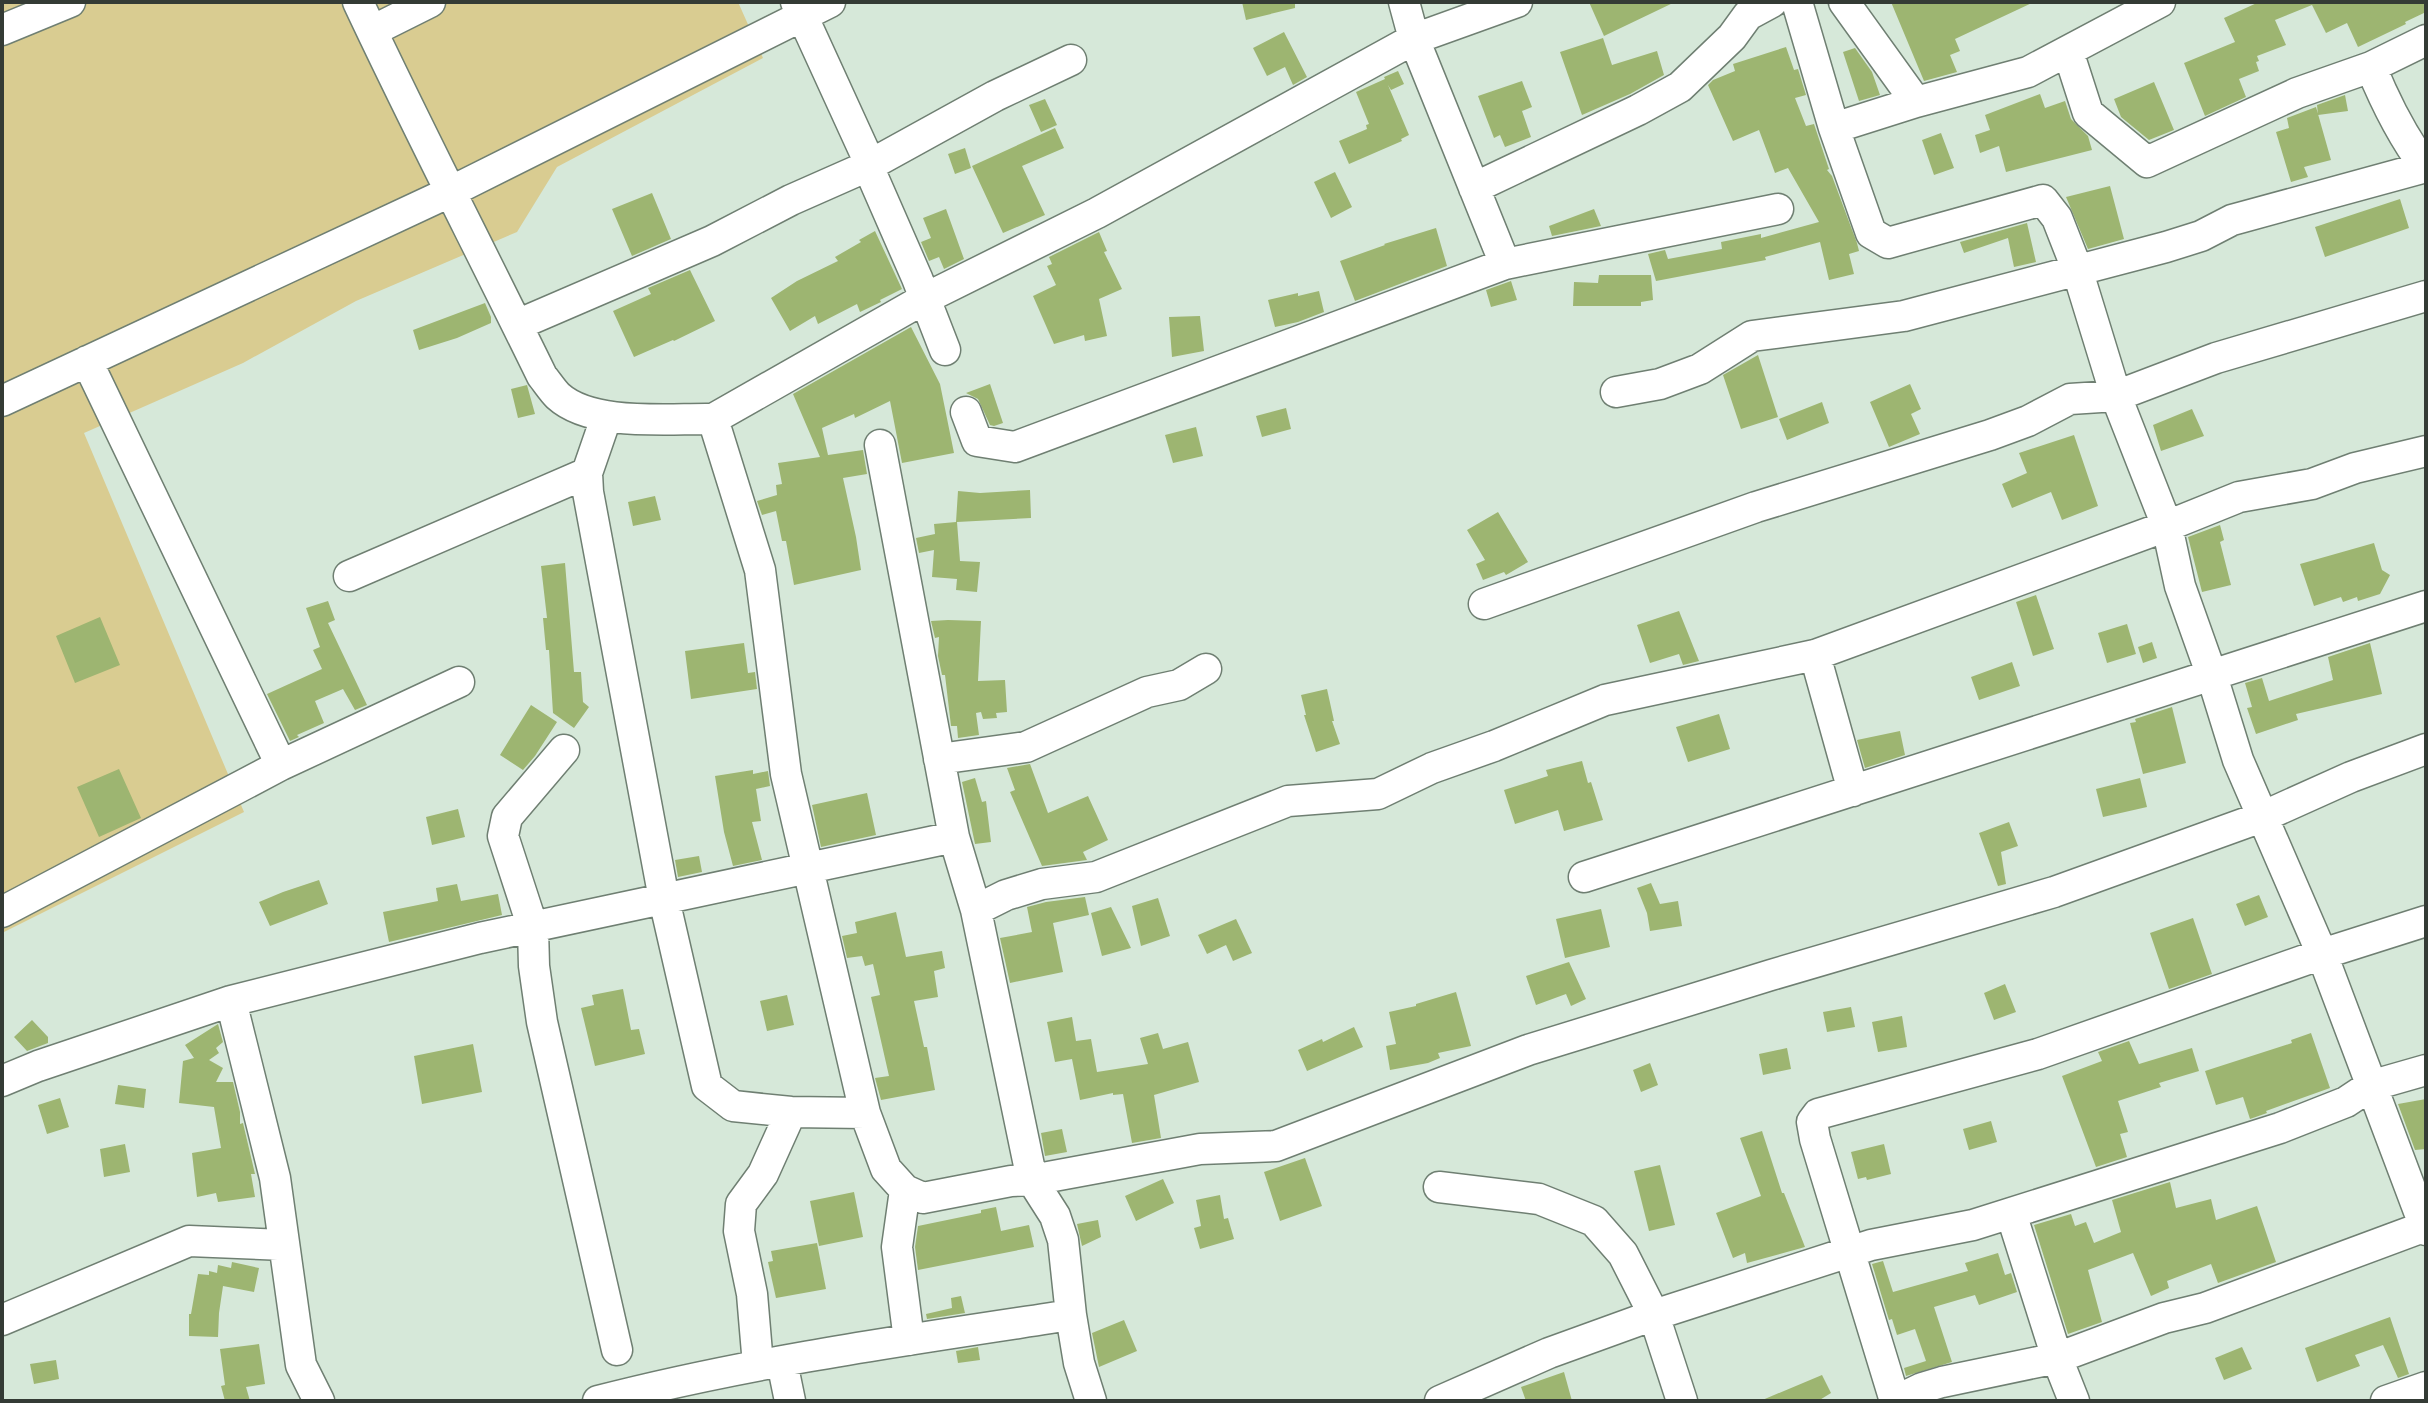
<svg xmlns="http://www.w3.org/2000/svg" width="2428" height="1403" font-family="Roboto,sans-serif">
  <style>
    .green { fill: #d9cc91 }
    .building { fill: #9db571 }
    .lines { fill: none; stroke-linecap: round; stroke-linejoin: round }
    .minor-casing { stroke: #6f7f72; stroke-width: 33 }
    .minor { stroke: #fff; stroke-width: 30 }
  </style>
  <rect width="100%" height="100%" fill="#d6e8d9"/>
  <path class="green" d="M2 2H738L763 58 557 167 517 232 356 301 243 363 84 433 244 812 2 933Z"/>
  <path class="building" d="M1242 2H1295V8L1246 20Z
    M1589 2H1675L1604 36Z
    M1891 2H2034L1955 39 1960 51 1950 55 1957 72 1924 81Z
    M2259 2H2426V12L2405 22 2406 24 2358 47 2347 23 2326 33 2312 5 2275 20 2286 45 2257 56 2259 61 2256 62 2259 71 2239 79 2246 97 2205 116 2184 63 2235 42 2224 18Z
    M1284 32 1307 77 1293 85 1285 67 1267 76 1253 48Z
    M1603 38 1612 65 1657 51 1664 75 1630 94 1582 115 1560 52Z
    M1786 47 1794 70 1798 69 1806 95 1795 98 1806 126 1814 124 1829 169 1827 170 1832 176 1857 243 1859 251 1849 254 1854 274 1829 280 1820 242 1765 257 1766 260 1656 281 1648 254 1665 250 1668 259 1722 249 1721 242 1761 234V238L1819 222 1788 168 1775 173 1759 130 1733 141 1708 85 1713 80 1735 71 1733 64Z
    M1855 48 1872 72 1880 95 1859 101 1843 52Z
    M1398 71 1404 84 1391 90 1388 85 1409 135 1401 139 1402 141 1349 164 1339 141 1367 129 1366 125 1369 124 1356 92 1385 79 1384 77Z
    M1522 81 1532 107 1522 111 1531 137 1505 147 1500 135 1494 138 1478 96Z
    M2154 82 2174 130 2149 140 2121 117 2114 99Z
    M2040 94 2045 108 2065 101 2071 119 2088 136 2092 150 2006 172 1999 146 1980 153 1975 135 1990 130 1985 115Z
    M2345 95 2348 111 2318 115 2317 105Z
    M1045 99 1057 125 1041 132 1029 105Z
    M2316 107 2331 160 2304 167 2308 177 2291 182 2276 132 2289 128 2287 118Z
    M1055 128 1064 148 1022 166 1045 215 1003 233 972 166Z
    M1941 133 1954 168 1934 175 1922 140Z
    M965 148 971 168 955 174 948 154Z
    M1335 172 1352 207 1331 218 1314 182Z
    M2110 186 2124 239 2088 249 2066 197Z
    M652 193 671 239 632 256 612 209Z
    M2400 199 2409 228 2325 257 2315 227Z
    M946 209 964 259 944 269 939 257 929 261 921 242 931 238 923 218Z
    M1594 209 1601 226 1552 236 1549 226Z
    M2027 223 2036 262 2014 267 2008 238 1964 253 1960 242Z
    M1436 228 1447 266 1355 301 1340 261 1385 245 1384 244Z
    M875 231 902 289 880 300 881 302 860 312 857 304 818 324 815 316 790 331 771 298 797 281 838 261 835 257 861 242 859 240Z
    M1099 232 1107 251 1104 252 1122 289 1099 299 1107 336 1085 341 1084 335 1054 344 1033 296 1056 285 1047 266 1052 264 1049 257Z
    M690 270 715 321 674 341 673 340 634 357 613 311 651 294 648 288Z
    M1599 275H1651L1653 300 1641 302V306H1573L1574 282 1598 283Z
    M1511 281 1517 300 1491 307 1486 290Z
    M1319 291 1324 312 1298 322 1275 327 1268 300 1298 293V296Z
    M485 303 491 317V323L457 338 419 350 413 330Z
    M1200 316 1204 351 1172 357 1169 317Z
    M911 327 940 384 954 453 902 463 890 401 855 418 854 414 822 428 828 455 863 450 867 474 843 478 856 537 861 570 794 585 786 541H782L776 511 762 515 757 501 777 495 776 485 782 484 778 463 820 457 793 394Z
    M1758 355 1778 417 1741 429 1723 375Z
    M990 384 1003 423 994 426 990 425 978 399 966 393Z
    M1910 384 1921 409 1911 414 1920 434 1889 447 1870 402Z
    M527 385 535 414 518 418 511 389Z
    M1822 402 1829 423 1787 440 1779 419Z
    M1286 408 1291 429 1262 437 1256 416Z
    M2192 409 2204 436 2161 451 2153 425Z
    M1196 427 1203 456 1173 463 1165 435Z
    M2074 435 2098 506 2062 520 2051 492 2012 508 2002 484 2027 473 2019 453Z
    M1030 490 1031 518 957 522 960 561 980 562 977 592 956 590 957 579 932 577 934 550 919 553 916 538 935 534 934 524 956 522 958 491 980 493Z
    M655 496 661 520 633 526 628 502Z
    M1498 512 1528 562 1506 575 1504 572 1483 580 1476 564 1485 560 1467 530Z
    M2220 525 2224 540 2220 542 2231 585 2202 592 2188 537Z
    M2374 543 2382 570 2390 575 2380 594 2358 601 2357 597 2343 602 2341 597 2314 606 2300 564Z
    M565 563 574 672H581L583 702 589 707 574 728 553 713 549 650H546L543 618H547L541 566Z
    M2036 595 2054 649 2033 656 2016 602Z
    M328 601 335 620 328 623 367 705 355 710 343 689 315 701 324 723 297 735 299 737 290 741 267 694 322 669 313 650 320 647 306 608Z
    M1679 611 1699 661 1683 665 1679 654 1650 663 1637 625Z
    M100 617 120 665 75 683 56 636Z
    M948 620 981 621 978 681 1005 680 1007 712 996 713 997 718 983 719 981 712 976 713 979 735 958 738 957 726H951L945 675H942L938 656 939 637 935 638 931 621Z
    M2127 624 2136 654 2107 663 2098 633Z
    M2152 642 2157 658 2143 663 2138 647Z
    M744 643 748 673 755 672 757 689 691 699 685 651Z
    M2370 643 2382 694 2296 714 2298 720 2256 734 2247 708 2252 707 2245 683 2262 678 2269 701 2333 680 2328 657Z
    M2012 662 2020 686 1979 700 1971 677Z
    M1327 689 1334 721H1332L1340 744 1316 752 1304 715H1306L1301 695Z
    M531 705 557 722 535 756 523 770 500 755Z
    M2172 707 2186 763 2143 774 2130 723 2136 722 2135 719Z
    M1719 714 1730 749 1688 762 1676 727Z
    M1900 731 1905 755 1865 768 1857 740Z
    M1582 761 1588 783 1591 782 1603 820 1564 831 1558 810 1515 824 1504 790 1548 776 1546 770Z
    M1030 764 1048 813 1088 796 1108 840 1083 852 1087 860 1042 866 1010 792 1015 790 1007 768Z
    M119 769 141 818 99 837 77 787Z
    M753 770V774L768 771 770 786 756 789 761 821 752 822 762 860 733 866 724 832 715 776Z
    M975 778 982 802 986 801 991 842 975 844 962 782Z
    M2140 778 2147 807 2103 817 2096 789Z
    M867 793 876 835 821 847 812 805Z
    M458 809 465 837 432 845 426 817Z
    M2009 822 2018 846 2001 852 2006 884 1998 886 1979 833Z
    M699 856 702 872 678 877 675 860Z
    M319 880 328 904 270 926 259 902 283 892Z
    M1651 883 1660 904 1678 901 1682 926 1650 931 1647 913 1637 888Z
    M457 884 461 901 498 894 502 915 389 942 383 912 438 901 436 888Z
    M2259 895 2268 917 2245 926 2236 904Z
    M1085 897 1089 915 1053 923 1063 972 1010 983 1000 938 1032 932 1027 907 1046 902Z
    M1158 898 1170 936 1141 946 1132 906Z
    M1111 907 1131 948 1102 956 1091 913Z
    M1601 909 1610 947 1565 958 1556 919Z
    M896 912 906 957 942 951 945 968 934 971 938 997 914 1001 924 1047H927L935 1090 881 1100 875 1078 889 1076 871 997 880 995 873 964 865 966 862 956 847 958 842 936 857 933 855 922Z
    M2193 918 2212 974 2169 989 2150 933Z
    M1236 919 1252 953 1233 961 1226 945 1207 954 1198 935Z
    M1569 962 1586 999 1571 1006 1566 994 1536 1005 1526 976Z
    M2005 984 2016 1012 1994 1020 1984 993Z
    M623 989 631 1030 639 1029 645 1054 595 1066 581 1008 594 1005 592 995Z
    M1456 992 1471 1046 1438 1053 1440 1058 1428 1063 1390 1070 1386 1046 1396 1044 1389 1012 1416 1006V1004Z
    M787 995 794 1025 767 1031 760 1001Z
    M1851 1007 1855 1027 1827 1032 1823 1012Z
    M1902 1016 1907 1047 1878 1052 1872 1022Z
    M1072 1017 1076 1041 1091 1039 1097 1072 1148 1064 1140 1038 1158 1033 1163 1049 1188 1042 1199 1082 1154 1095 1161 1138 1132 1143 1123 1094 1113 1095V1093L1080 1100 1072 1059 1055 1062 1047 1022Z
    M32 1020 48 1037V1043L27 1051 14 1037Z
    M218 1024 223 1042 216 1048 219 1053 209 1060 223 1068 216 1082H233L240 1112V1124L243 1123 255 1174H251L255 1197 218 1202 216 1193 197 1197 192 1153 221 1148 214 1107 179 1103 183 1061 194 1058 185 1045Z
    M1354 1027 1363 1047 1307 1071 1298 1050 1322 1039 1323 1042Z
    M2311 1033 2330 1088 2266 1111 2267 1113 2250 1119 2243 1097 2216 1105 2205 1071 2292 1043 2291 1040Z
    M2129 1041 2139 1064 2192 1048 2199 1071 2159 1083 2161 1087 2118 1101 2128 1132 2120 1134 2127 1157 2096 1167 2062 1076 2102 1061 2098 1052Z
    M473 1044 482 1092 422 1104 414 1056Z
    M1787 1048 1791 1069 1763 1075 1759 1054Z
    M1650 1063 1658 1085 1641 1092 1633 1070Z
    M118 1085 146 1089 144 1108 115 1104Z
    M60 1098 69 1127 47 1134 38 1105Z
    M2426 1099V1149L2415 1150 2398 1104Z
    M1991 1121 1997 1142 1969 1150 1963 1129Z
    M1062 1129 1067 1152 1045 1156 1041 1133Z
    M1762 1131 1782 1193H1784L1805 1247 1747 1263 1745 1253 1733 1258 1716 1213 1761 1196 1740 1138Z
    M125 1144 130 1172 104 1177 100 1149Z
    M1884 1144 1891 1174 1867 1180 1866 1177 1858 1179 1851 1152Z
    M1305 1158 1322 1206 1280 1221 1264 1172Z
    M1660 1165 1675 1225 1649 1231 1634 1171Z
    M1163 1179 1174 1203 1136 1221 1125 1196Z
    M2170 1182 2176 1208 2211 1199 2216 1220 2257 1206 2276 1262 2218 1283 2211 1264 2167 1281 2169 1288 2151 1296 2133 1253 2088 1270 2102 1322 2068 1334 2034 1225 2071 1214 2075 1226 2086 1222 2094 1243 2121 1232 2112 1200Z
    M854 1192 863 1237 819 1246 810 1201Z
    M1220 1195 1224 1219 1228 1218 1234 1239 1200 1249 1194 1228 1201 1226 1196 1200Z
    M996 1207 1001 1231 1029 1225 1034 1247 918 1270 915 1247 918 1226 981 1213V1210Z
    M1098 1220 1101 1237 1082 1246 1077 1224Z
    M817 1243 826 1289 776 1298 768 1262 773 1261 771 1251Z
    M1998 1253 2005 1275 2011 1273 2017 1292 1979 1305 1975 1295 1934 1307 1952 1362 1906 1376 1904 1368 1926 1361 1915 1329 1897 1335 1892 1319 1889 1320 1872 1264 1883 1261 1893 1292 1968 1271 1965 1263Z
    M232 1262 259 1268 254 1292 223 1286 219 1313 218 1337 189 1336V1314H191L198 1274 209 1275V1271L217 1273 218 1265 231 1268Z
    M961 1296 965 1313 927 1319 926 1314 952 1308 951 1298Z
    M2390 1317 2409 1374 2398 1378 2383 1345 2355 1355 2360 1366 2317 1382 2305 1348Z
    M1124 1320 1137 1351 1099 1367 1092 1333Z
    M259 1344 265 1384 246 1387 250 1401H225L221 1386 225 1385 220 1349Z
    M978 1347 980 1360 958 1363 956 1351Z
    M2242 1347 2252 1369 2224 1380 2215 1358Z
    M56 1360 59 1379 34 1384 30 1364Z
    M1564 1372 1572 1401H1526L1521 1387Z
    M1822 1375 1831 1393 1818 1401H1760Z"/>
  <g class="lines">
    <g class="minor-casing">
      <path id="minor" d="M358 2C417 128 481 251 542 376 547 382 552 390 558 396 592 427 669 418 713 419L760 570 786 774 865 1113 886 1169 905 1190 923 1198 1011 1181 1032 1180 1055 1216 1063 1240 1071 1315 1079 1363 1091 1401
        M796 2 866 155 868 166 917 278 945 350
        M1404 2 1414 39 1505 264
        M1797 2 1834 128 1871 233 1888 243 2043 200 2057 218 2077 269 2116 396 2167 526 2180 586 2212 676 2238 760 2322 954 2426 1230
        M1844 2 1916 102
        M2 30 70 2
        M372 31 430 2
        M2068 51 2088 113 2147 162 2297 93 2371 67 2426 40
        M2371 67C2386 104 2402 136 2426 168
        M1834 128 1916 102 2028 72 2160 2
        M1474 188 1638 110 1680 87 1732 37 1748 15 1772 2
        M517 325 712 241 791 200 868 166 995 96 1071 60
        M87 361 281 765
        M1616 392 1660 384 1700 369 1752 336 1904 316 2166 247 2201 236 2232 220 2426 167
        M2 401 452 191 830 2
        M966 412 977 441 1015 447 1505 264 1778 209
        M606 418 587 473 588 492 664 899 707 1086 733 1106 791 1112 865 1113
        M713 419 924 299 1097 213 1414 39 1517 2
        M880 445 954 837 976 910
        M2426 451 2355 468 2312 484 2239 497 2167 526 1815 655 1605 700 1494 746 1432 768 1378 794 1288 801 1096 877 1042 884 1006 895 976 910 1032 1180 1200 1149 1276 1146 1528 1050 1771 975 2054 892 2262 817 2351 777 2426 749
        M349 576 587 473
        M1484 604 1756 507 1990 435 2028 421 2070 399 2116 396 2216 358 2426 296
        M1815 655 1853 791
        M564 750 507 817 503 836 533 928 534 966 542 1022 617 1350
        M939 759 1026 747 1147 692 1179 685 1206 669
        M1584 877 2426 606
        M2 912 281 765 459 682
        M231 1001 275 1178 301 1365 319 1401
        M2 1081 38 1066 231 1001 480 938 954 837
        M1439 1187 1539 1199 1594 1221 1623 1254 1654 1315 1682 1401
        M905 1190 897 1247 909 1340
        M2011 1213 2057 1358 2074 1401
        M2 1320 189 1241 284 1245
        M782 1362 790 1401
        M758 1365 752 1294 739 1231 741 1204 763 1174 791 1112
        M598 1401C753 1361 913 1339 1071 1315
        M1440 1401 1549 1353 1654 1315 1871 1245 1973 1225 2280 1128 2346 1102 2370 1086 2426 1070
        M1895 1401 1815 1139 1812 1122 1818 1114 2038 1054 2322 954 2426 921
        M1895 1401 1922 1388 1942 1382 2057 1358 2164 1318 2205 1308 2426 1226
        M2386 1401 2426 1387"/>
    </g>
    <use href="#minor" class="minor"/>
  </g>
  <rect width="2428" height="1403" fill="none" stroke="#343b35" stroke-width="8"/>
</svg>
